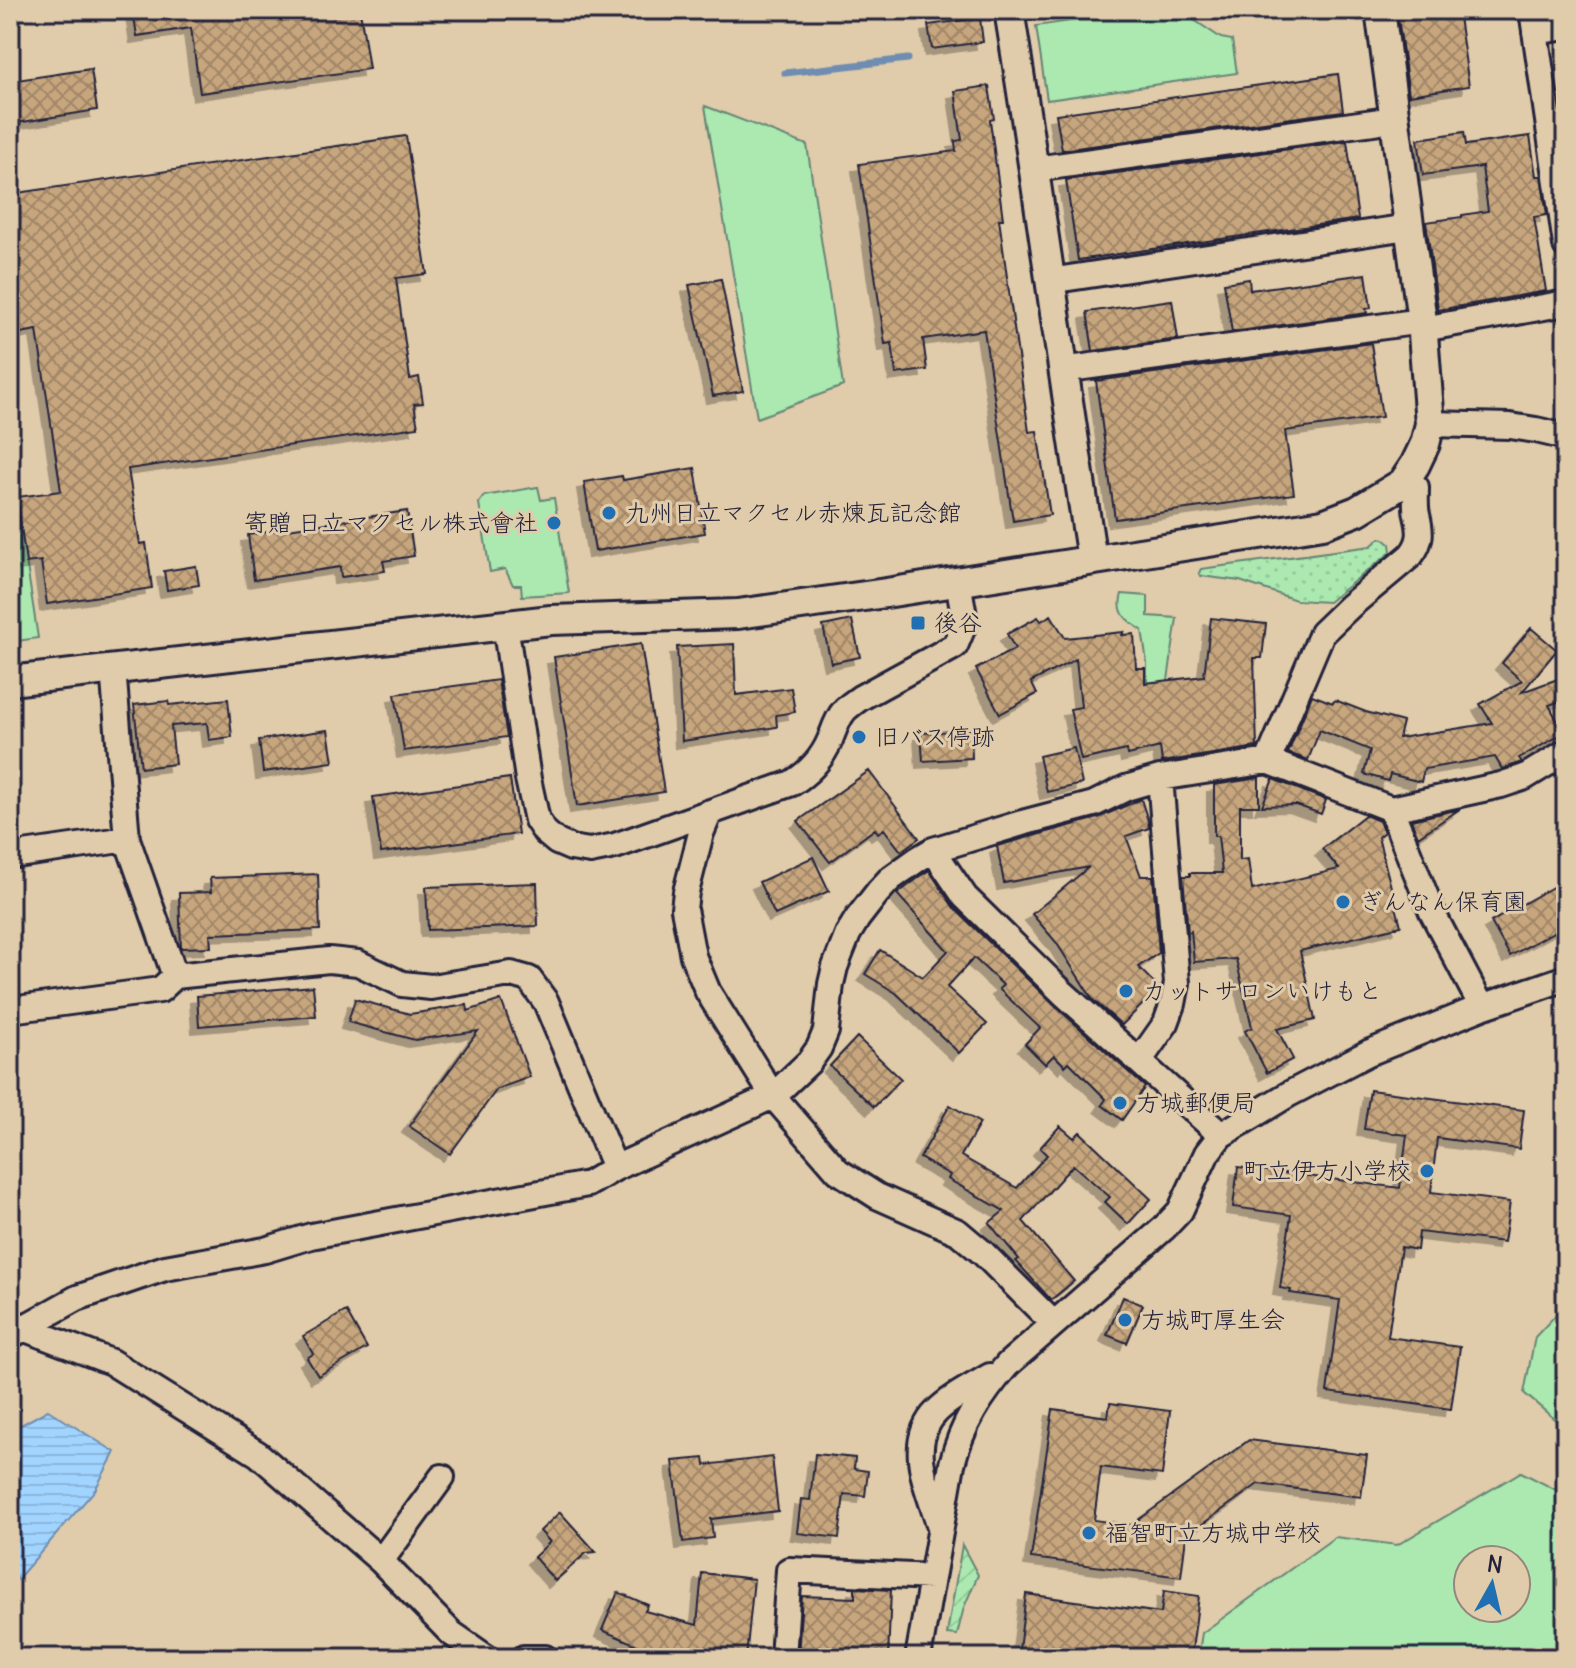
<svg xmlns="http://www.w3.org/2000/svg" width="1576" height="1668" font-family="Delius,'Klee One',sans-serif">
  <style>
    .grass { fill: #abe9b0; stroke: #668676; stroke-width: 2; fill-rule: evenodd }
    .park { fill: url(#park-dots); stroke: #668676; stroke-width: 2 }
    .garden { fill: url(#garden-furrows); stroke: #668676; stroke-width: 2 }
    .water { fill: url(#water-rules); stroke: #6e8db1; stroke-width: 2 }
    .lines { fill: none; stroke-linecap: round; stroke-linejoin: round }
    .stream { stroke: #6e8db1; stroke-width: 7 }
    .building { fill: url(#building-cross-hatch); stroke: #22223b; stroke-width: 2; filter: url(#shadow) }
    .minor-casing { stroke: #22223b; stroke-width: 30 }
    .tertiary-casing { stroke: #22223b; stroke-width: 34 }
    .minor { stroke: #e0cbaa; stroke-width: 24 }
    .tertiary { stroke: #e0cbaa; stroke-width: 28 }
    .poi-dot { fill: #1f6fb2; stroke: #e0cbaa; stroke-width: 3 }
    .labels { text-anchor: middle; stroke-width: 6; stroke-linejoin: round; paint-order: stroke }
    .poi-label { font-size: 24px; fill: #22223b; stroke: #e0cbaa; text-anchor: start }
  </style>
  <defs>
    <pattern id="park-dots" width="8" height="8" patternUnits="userSpaceOnUse" patternTransform="scale(2)"><rect width="8" height="8" fill="#abe9b0"/><path d="M2 2h.1M6 6h.1" fill="none" stroke="#93c898" stroke-width="1.8" stroke-linecap="round"/></pattern>
    <pattern id="garden-furrows" width="10" height="10" patternUnits="userSpaceOnUse" patternTransform="scale(2)"><rect width="10" height="10" fill="#abe9b0"/><path d="M-1 1l2-2M0 10L10 0M9 11l2-2" fill="none" stroke="#93c898"/></pattern>
    <pattern id="water-rules" width="6" height="5" patternUnits="userSpaceOnUse" patternTransform="scale(2)"><rect width="6" height="5" fill="#a1d4ff"/><path d="M0 2.5h6" fill="none" stroke="#8ab6db"/></pattern>
    <pattern id="building-cross-hatch" width="8" height="8" patternUnits="userSpaceOnUse" patternTransform="scale(2)"><rect width="8" height="8" fill="#c7a67e"/><path d="M0 0l8 8M0 8l8-8" fill="none" stroke="#a18768"/></pattern>
    <filter id="shadow"><feDropShadow dx="-7" dy="7" stdDeviation="0" flood-color="#0004"/></filter>
  </defs>
  <rect width="100%" height="100%" fill="#e0cbaa"/>
  <filter id="ink" filterUnits="userSpaceOnUse"><feTurbulence type="fractalNoise" baseFrequency=".0125" numOctaves="2"/><feDisplacementMap in="SourceGraphic" scale="16" xChannelSelector="R" yChannelSelector="G"/><feConvolveMatrix kernelMatrix="1 2 1 2 8 2 1 2 1" color-interpolation-filters="sRGB"/></filter>
  <g filter="url(#ink)">
    <path class="grass" d="M1145 10H1179L1221 38 1232 40 1237 73 1047 100 1036 26Z
      M705 106 807 145 843 386 757 418Z
      M10 455 38 638 10 642Z
      M538 487 541 500 554 498 569 593 522 596 521 585H513L505 569 490 572 479 503 484 496Z
      M1122 594 1148 596V616L1177 618 1166 694H1147V662L1142 630C1127 621 1116 613 1122 594Z
      M1566 1304V1429L1524 1393 1535 1337Z
      M1521 1472 1566 1495V1658H1198L1202 1633 1335 1537 1397 1545ZM1468 1560H1516V1608H1468Z"/>
    <path class="park" d="M1380 538 1384 539 1390 544 1391 552 1328 602 1296 600 1240 581 1201 576 1199 573 1201 569 1371 546Z"/>
    <path class="garden" d="M962 1545 978 1575 964 1607 957 1635 947 1634Z"/>
    <path class="water" d="M48 1410 115 1452 95 1490 14 1583 10 1584V1431Z"/>
    <g class="lines">
      <path class="stream" d="M785 73 908 59"/>
    </g>
    <path class="building" d="M133 10H360L369 69 200 93 191 28 137 36Z
      M1397 10H1458L1469 86 1409 95Z
      M980 18 983 42 932 49 928 25Z
      M91 69 97 110 10 124V81Z
      M1338 74 1343 111 1062 150 1056 114Z
      M989 86 994 119 990 120 1003 219H999L1015 335 1029 432 1037 431 1050 515 1013 521 984 330 923 339 927 370 896 374 892 343 885 344 859 164 956 151 955 141 962 140 955 91Z
      M1464 132 1466 145 1530 136 1536 176H1541L1547 215 1534 217 1546 291 1438 310 1426 222 1462 217V215L1488 211 1482 167 1423 175 1418 139Z
      M406 136 427 274 396 278 410 379 419 377 423 403 414 404 418 427 128 469 140 544 146 543 152 588 47 604 41 561 26 563 17 497 61 491 37 330 10 335V194Z
      M1347 141 1358 219 1078 260 1066 180Z
      M1366 274 1371 308 1366 309 1367 313 1232 332 1224 283 1249 279 1250 290Z
      M721 279 743 391 713 396 689 285Z
      M1172 300 1178 339 1093 351 1087 312Z
      M1371 343 1382 417 1285 431 1294 494 1115 519 1096 381Z
      M695 468 705 533 595 551 584 482 622 476 623 480Z
      M407 511 414 556 383 561 385 571 341 577 340 567 254 580 248 535Z
      M196 566 199 585 167 590 164 571Z
      M1051 615 1065 638 1124 632 1122 635 1134 634 1136 668H1145V683L1204 676 1211 618 1266 624 1262 658H1254L1257 747 1162 762 1160 747 1128 755 1127 750 1081 760 1070 709 1081 707 1076 659 1031 682 1037 694 1000 714 976 669 1015 649 1007 634 1038 617 1041 621Z
      M852 620 860 657 831 663 823 626Z
      M1531 628 1557 650 1522 692 1566 676V699L1549 705 1564 733 1519 758 1522 762 1519 763 1502 769 1495 757 1424 769 1421 782 1390 774 1388 781 1364 774 1370 750 1320 730 1308 760 1288 753 1312 695 1333 703 1335 700 1366 712 1403 722 1399 738 1492 723 1480 704 1522 681 1502 663Z
      M641 644 664 792 577 806 554 657Z
      M734 644 736 695 791 688 795 712 776 715 777 727 682 741 677 647Z
      M498 680 507 737 404 751 395 694Z
      M228 699 232 737 209 740 207 723 171 726 175 764 141 768 134 705 168 701 169 705Z
      M328 730 333 762 263 772 259 740Z
      M971 730 972 758 923 761 921 733Z
      M1074 748 1082 784 1047 792 1039 756Z
      M869 771 919 838 901 851 884 829 878 833 875 829 830 862 798 821Z
      M510 778 518 834 381 853 373 797Z
      M1259 778V806H1240V860L1248 859 1252 890 1339 869 1322 849 1365 815 1379 821 1384 832 1378 837 1401 926 1300 951 1315 1020 1277 1029 1293 1059 1267 1073 1245 1031 1252 1027 1236 959 1194 962 1191 931 1188 933 1183 876H1190V873H1222L1218 836H1214V785Z
      M1273 779 1326 800 1321 814 1296 805 1262 806Z
      M1141 799 1148 821 1149 828 1126 836 1141 876H1153L1159 953 1138 967 1159 988 1122 1025 1093 1000 1056 942 1032 914 1089 867 1004 883 997 846 1098 818Z
      M1460 809 1418 837 1411 820Z
      M813 857 829 891 775 915 759 882Z
      M929 870 954 908 1053 1004 1145 1087 1122 1120 1102 1105 1106 1099 1069 1062 1065 1066 1054 1055 1045 1064 1025 1044 1040 1028 999 989 1003 985 974 958 947 987 987 1024 959 1053 896 993 865 974 880 950 923 977 948 951 897 894Z
      M318 874 320 930 210 934 211 947 181 948 179 893 211 892 210 878Z
      M537 883 538 926 428 930 426 887Z
      M1558 884 1566 898V925L1510 956 1491 922Z
      M313 986 316 1016 199 1026 197 996Z
      M355 999 410 1014 467 1005 468 1011 501 1000 530 1077 497 1089 450 1154 409 1126 478 1031 415 1040 348 1022Z
      M857 1037 901 1079 874 1107 830 1066Z
      M1370 1090 1524 1110 1519 1149 1437 1138 1431 1192 1510 1202 1504 1242 1419 1232 1417 1250 1401 1247 1388 1337 1460 1347 1451 1409 1327 1392 1340 1300 1290 1293 1291 1290 1280 1288 1291 1215 1233 1207 1238 1167 1400 1188 1407 1135 1364 1129Z
      M950 1105 980 1123 961 1156 1017 1188 1047 1155 1040 1148 1060 1126 1074 1138 1080 1132 1151 1199 1128 1224 1105 1202 1110 1197 1073 1165 1023 1221 1074 1281 1051 1300 1016 1261 1019 1259 989 1223 1004 1211 948 1179 950 1175 920 1158Z
      M1123 1297 1143 1305 1127 1343 1107 1335Z
      M346 1311 367 1348 318 1376 307 1358 313 1354 303 1336Z
      M1110 1403 1170 1411 1162 1475 1101 1467 1094 1520 1131 1525 1249 1440 1367 1455 1361 1497 1258 1484 1186 1536 1181 1577 1031 1558 1053 1409 1108 1417Z
      M815 1454 855 1458 854 1469 868 1471 865 1496 844 1494 839 1538 797 1533 801 1499 810 1500Z
      M772 1457 778 1511 711 1519 713 1538 683 1542 673 1461 704 1458 705 1465Z
      M560 1512 596 1552 586 1553 555 1581 534 1557 550 1542 540 1531Z
      M702 1573 754 1579 746 1658H710V1656L676 1650 674 1658H660L643 1653 644 1648 602 1630 618 1592 648 1605 645 1611 697 1625Z
      M855 1588 891 1590 888 1658H798L802 1596 855 1598Z
      M1164 1591 1199 1596 1191 1658H1018L1026 1594 1161 1613Z"/>
    <g class="lines">
      <g class="minor-casing">
        <path id="minor" d="M1532 10 1566 245
          M1535 32 1566 27
          M1035 169 1395 119
          M1049 281 1408 227
          M1423 329 1566 303
          M1062 370 1422 321
          M1430 424 1510 426 1536 430 1566 437
          M505 624 528 779 537 820 545 832 557 842 571 848 590 851 615 846 792 783C810 772 822 759 830 740 834 730 837 719 844 711 848 706 855 702 860 698L955 646 963 627 964 616 958 581
          M113 668 127 839 175 976
          M1268 761 1322 633 1350 606 1411 555C1422 541 1421 531 1417 515 1415 507 1416 496 1416 487L1403 483
          M1391 809 1432 912 1482 1007
          M710 812 701 833 686 892 684 909 693 956 708 992 773 1096 838 1171 877 1196 958 1232 983 1253 1054 1324
          M933 850 965 897 1063 993 1221 1135
          M10 856 127 839
          M10 1010 160 990 175 976 329 960 358 963 402 984 431 987 511 974 529 979 546 1002 615 1168
          M1140 1060 1166 1023 1173 1004 1177 983 1160 778
          M15 1323 23 1328 111 1362 258 1454 381 1561 451 1633 487 1658
          M10 1337 23 1328 77 1298 165 1268 265 1250 311 1236 588 1184 615 1168 773 1096 809 1062 819 1048 826 1031 831 984 835 967 848 934 857 919 878 892 890 879 918 859 933 850 1022 823 1094 804 1126 788 1160 778 1268 761 1391 809 1501 785 1525 777 1566 752
          M939 1524C928 1488 905 1443 937 1411 951 1397 972 1387 990 1376
          M381 1561 442 1477
          M524 1658H545
          M783 1658 789 1570 932 1577
          M918 1658 952 1464C962 1424 981 1395 1008 1364L1164 1228 1180 1211 1207 1153 1221 1135 1289 1094 1368 1053 1482 1007 1566 978"/>
      </g>
      <g class="tertiary-casing">
        <path id="tertiary" d="M1009 10C1039 193 1063 376 1092 559
          M10 681 551 620 738 614 886 593 1323 524 1357 511 1403 483 1415 465 1425 444 1430 424 1422 321 1380 10"/>
      </g>
      <use href="#minor" class="minor"/>
      <use href="#tertiary" class="tertiary"/>
    </g>
  </g>
  <g class="poi-dot">
    <circle cx="609" cy="513" r="8"/>
    <circle cx="554" cy="523" r="8"/>
    <rect x="910" y="615" width="16" height="16" rx="4"/>
    <circle cx="859" cy="737" r="8"/>
    <circle cx="1343" cy="902" r="8"/>
    <circle cx="1126" cy="991" r="8"/>
    <circle cx="1120" cy="1103" r="8"/>
    <circle cx="1427" cy="1171" r="8"/>
    <circle cx="1125" cy="1320" r="8"/>
    <circle cx="1089" cy="1533" r="8"/>
  </g>
  <g class="labels">
    <g class="poi-label">
      <text x="625" y="521">九州日立マクセル赤煉瓦記念館</text>
      <text x="538" y="531" text-anchor="end">寄贈 日立マクセル株式會社</text>
      <text x="934" y="631">後谷</text>
      <text x="875" y="745">旧バス停跡</text>
      <text x="1359" y="910">ぎんなん保育園</text>
      <text x="1142" y="999">カットサロンいけもと</text>
      <text x="1136" y="1111">方城郵便局</text>
      <text x="1411" y="1179" text-anchor="end">町立伊方小学校</text>
      <text x="1141" y="1328">方城町厚生会</text>
      <text x="1105" y="1541">福智町立方城中学校</text>
    </g>
  </g>
  <rect width="1576" height="1668" fill="none" stroke="#e0cbaa" stroke-width="40"/>
  <rect x="20" y="20" width="1536" height="1628" fill="none" stroke="#22223b" stroke-width="3" filter="url(#ink)"/>
  <g transform="translate(1492 1584) rotate(8)"><circle r="38" fill="#e0cbaa" stroke="#94877e" stroke-width="2"/>
  <path d="M0-6L14 30L0 20L-14 30Z" fill="#1f6fb2"/>
  <text y="-12" font-size="22" font-weight="bold" text-anchor="middle" fill="#22223b">N</text>
  </g>
</svg>
